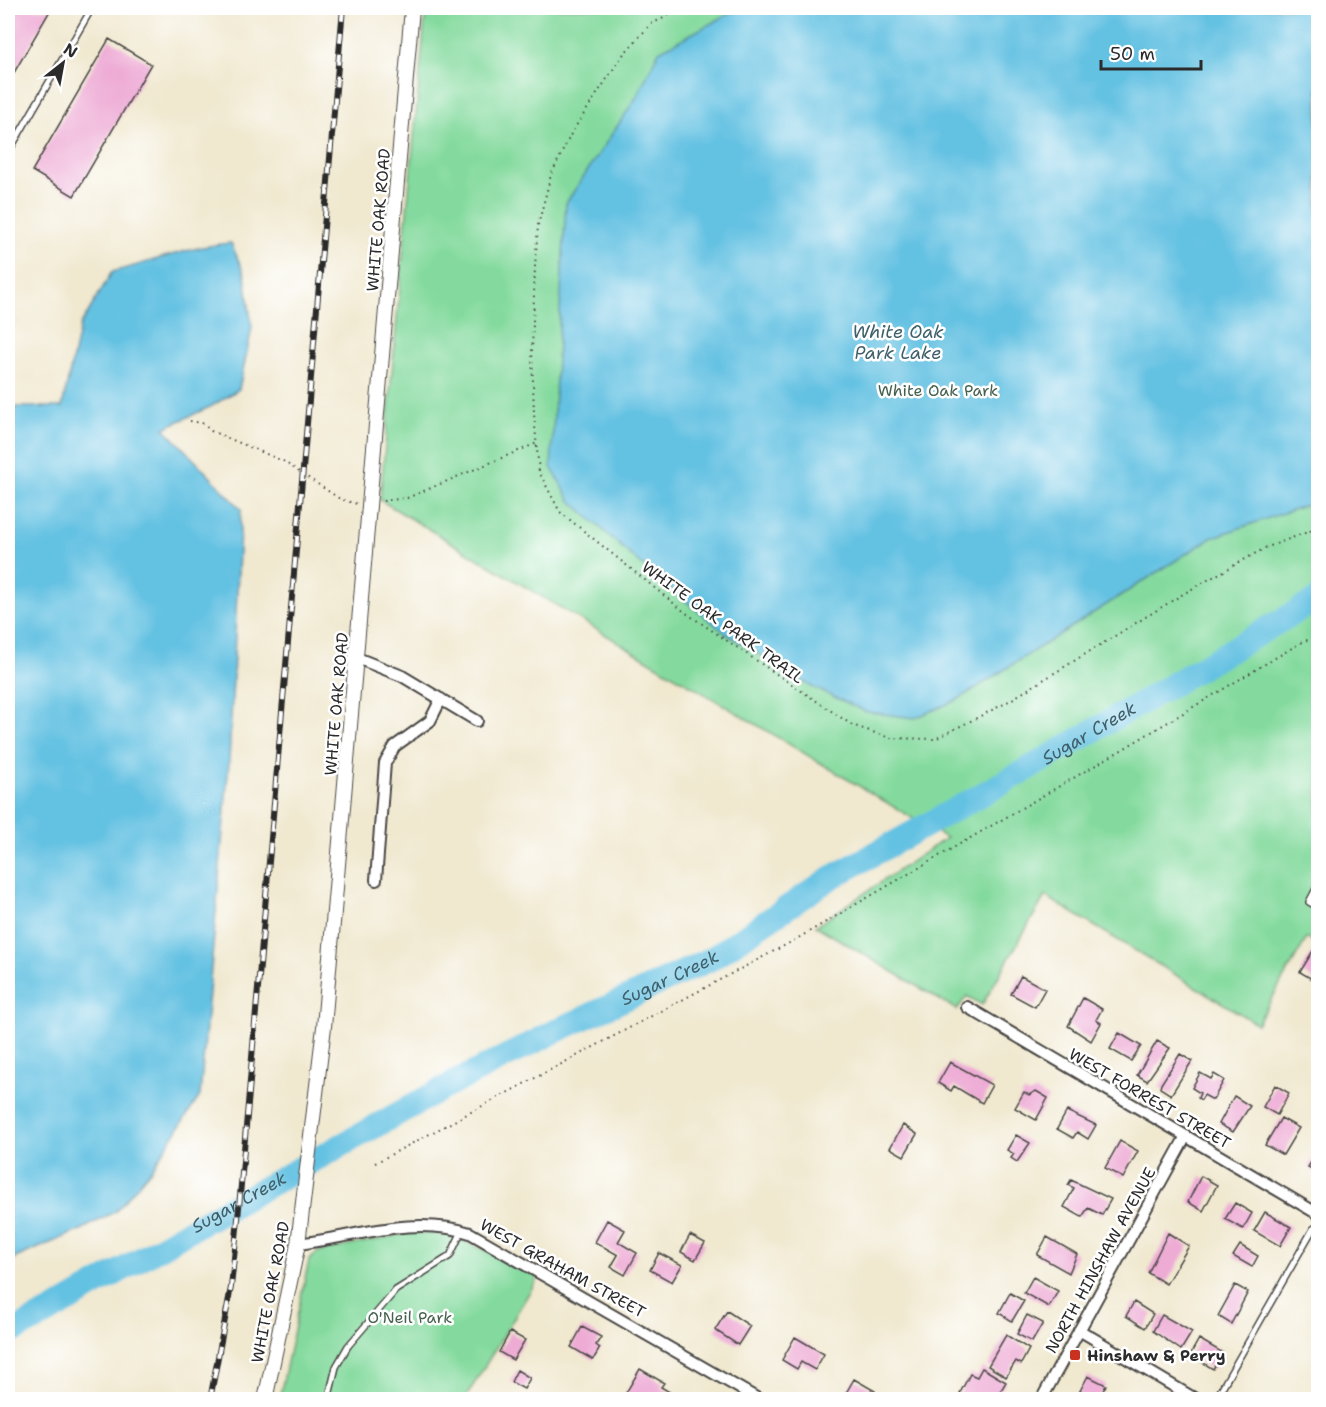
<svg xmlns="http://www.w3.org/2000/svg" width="1326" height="1407" font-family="'Shantell Sans',sans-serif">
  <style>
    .park { fill: #84da9e; stroke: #588264; stroke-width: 1.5 }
    .water { fill: #64c1e2; stroke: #487686; stroke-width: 1.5 }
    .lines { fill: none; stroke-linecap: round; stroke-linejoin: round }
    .river { stroke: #64c1e2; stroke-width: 24 }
    .building { fill: #eeacd5 }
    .service-casing { stroke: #494744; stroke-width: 8 }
    .minor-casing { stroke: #494744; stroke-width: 14 }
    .tertiary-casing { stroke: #494744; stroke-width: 16 }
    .path { stroke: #494744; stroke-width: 2; stroke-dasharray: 1.5 4.5; stroke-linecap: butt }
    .service { stroke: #fff; stroke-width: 5 }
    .minor { stroke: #fff; stroke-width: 10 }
    .tertiary { stroke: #fff; stroke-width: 14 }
    .rail-casing { stroke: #2b2b2b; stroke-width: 6 }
    .rail { stroke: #fff; stroke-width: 4; stroke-dasharray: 11; stroke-linecap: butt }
    .poi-dot { fill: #c8321e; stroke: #fff; stroke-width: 2 }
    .labels { text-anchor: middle; stroke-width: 5; stroke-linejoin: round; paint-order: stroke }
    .street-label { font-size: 16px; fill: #2b2b2b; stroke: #fff }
    .park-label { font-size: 16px; fill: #46604e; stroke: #fff }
    .poi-label { font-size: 16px; font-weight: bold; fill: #2b2b2b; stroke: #fff; text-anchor: start }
    .water-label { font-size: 18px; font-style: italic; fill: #3f606b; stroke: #fff }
  </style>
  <rect width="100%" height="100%" fill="#fff"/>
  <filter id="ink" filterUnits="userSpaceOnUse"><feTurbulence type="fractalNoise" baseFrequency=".0167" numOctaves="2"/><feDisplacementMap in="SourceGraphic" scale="12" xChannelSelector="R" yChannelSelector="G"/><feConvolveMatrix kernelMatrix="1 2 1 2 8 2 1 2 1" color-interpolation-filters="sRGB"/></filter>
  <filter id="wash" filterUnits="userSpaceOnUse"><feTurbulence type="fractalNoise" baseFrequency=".008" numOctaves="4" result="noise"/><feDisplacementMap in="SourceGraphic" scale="24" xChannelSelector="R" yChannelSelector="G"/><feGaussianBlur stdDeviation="1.35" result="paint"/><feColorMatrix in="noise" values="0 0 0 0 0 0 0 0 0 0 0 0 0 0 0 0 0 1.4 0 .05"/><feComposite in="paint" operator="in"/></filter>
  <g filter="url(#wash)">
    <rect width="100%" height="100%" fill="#f0e8cf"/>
    <path class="park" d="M426 8H1318V944L1307 938 1257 1024 1045 896 982 1005 967 996 957 1010 816 926 946 838 380 500Z
      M409 1233 446 1234 497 1255 538 1278 465 1399 279 1400 309 1260 318 1252Z"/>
    <path class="water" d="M740 8H1318V501L1211 538 957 700 915 718 867 712 812 687 726 634 638 562 570 500 551 467 566 203 636 98 659 51Z
      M231 243 245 275 252 328 239 389 212 406 164 428 241 509 229 762 200 1096 152 1168 116 1211 83 1229 8 1261V407H62L80 326 112 272C152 262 191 246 231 243Z"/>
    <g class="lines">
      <path class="river" id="s1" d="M8 1334 50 1312 207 1220 446 1087 556 1031 711 959 829 879 1035 765 1318 599"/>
    </g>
    <g id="blocks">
      <path class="building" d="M8 8 51 9 8 83Z
        M109 39 151 64 74 196 32 171Z
        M1316 946 1318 948 1317 982 1300 972Z
        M1021 976 1045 989 1035 1007 1011 994Z
        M1083 998 1102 1009 1096 1020 1101 1023 1091 1041 1068 1026Z
        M1119 1033 1141 1046 1131 1061 1110 1049Z
        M1157 1041 1170 1048 1147 1081 1137 1075Z
        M1180 1054 1192 1061 1171 1095 1160 1088 1161 1084Z
        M950 1062 992 1085 982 1103 954 1086 951 1091 938 1083Z
        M1200 1073 1211 1079 1214 1074 1224 1080 1213 1100 1204 1095 1201 1100 1198 1098 1200 1093 1192 1088Z
        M1275 1085 1289 1093 1277 1115 1263 1107Z
        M1036 1091 1048 1098 1036 1120 1015 1108 1024 1092 1029 1095Z
        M1234 1096 1250 1106 1233 1132 1219 1124Z
        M1067 1111 1096 1125 1088 1139 1077 1132 1073 1138 1057 1129Z
        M1281 1118 1299 1128 1283 1155 1265 1145Z
        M903 1125 917 1134 904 1156 890 1148Z
        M1016 1135 1030 1143 1017 1162 1011 1158 1014 1154 1007 1150Z
        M1120 1141 1138 1151 1123 1178 1105 1168Z
        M1318 1151V1173L1308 1167Z
        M1201 1176 1217 1185 1203 1211 1188 1202Z
        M1071 1180 1111 1199 1102 1215 1088 1208 1082 1217 1064 1207 1074 1188 1068 1185Z
        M1235 1203 1252 1213 1243 1229 1225 1219Z
        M1265 1212 1291 1227 1280 1246 1254 1231Z
        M607 1220 625 1230 618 1242 637 1253 625 1275 611 1267 618 1255 595 1242Z
        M1168 1233 1189 1246 1166 1284 1148 1273Z
        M690 1235 705 1243 695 1260 681 1252Z
        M1047 1237 1077 1254 1069 1273 1037 1255Z
        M1240 1245 1258 1256 1252 1267 1233 1256Z
        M659 1253 682 1265 672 1282 650 1270Z
        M1033 1277 1058 1291 1049 1307 1024 1293Z
        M1235 1285 1248 1292 1231 1324 1218 1316Z
        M1010 1293 1024 1301 1012 1321 999 1313Z
        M1134 1302 1153 1314 1145 1328 1126 1316Z
        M727 1311 750 1326 738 1345 715 1330Z
        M1027 1315 1043 1323 1032 1342 1017 1334Z
        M1162 1315 1192 1332 1181 1350 1153 1331Z
        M582 1327 601 1337 596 1345 600 1348 593 1360 571 1347Z
        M510 1332 525 1340 513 1360 499 1352Z
        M1006 1335 1029 1349 1021 1364 1016 1361 1006 1377 988 1366Z
        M795 1337 824 1354 815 1370 801 1362 797 1369 782 1360Z
        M1199 1339 1223 1353 1213 1369 1190 1355Z
        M982 1368 1006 1382 995 1400H971L960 1393 970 1374 977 1377Z
        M640 1369 664 1383 661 1387 683 1400H630L624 1396Z
        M517 1370 530 1378 524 1389 511 1382Z
        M1088 1376 1106 1385 1098 1400H1075Z
        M854 1379 875 1391 870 1400H842Z"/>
    </g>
  </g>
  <g filter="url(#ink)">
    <use href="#blocks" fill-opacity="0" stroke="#494744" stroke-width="1.5"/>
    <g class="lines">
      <g class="service-casing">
        <path id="service" d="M8 153 92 8
          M1318 885 1309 902 1318 907
          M328 1400 336 1367 348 1346 396 1290 450 1256 462 1231
          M1215 1400 1313 1229 1318 1226"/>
      </g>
      <g class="minor-casing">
        <path id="minor" d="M357 658 402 676 477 721
          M376 880 385 763 395 746 430 721 441 699
          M967 1007 1318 1214
          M298 1244C356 1237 412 1215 470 1233L760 1400
          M1079 1330 1197 1400
          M1041 1400 1186 1136"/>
      </g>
      <g class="tertiary-casing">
        <path id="tertiary" d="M265 1400 298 1244 324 1027 412 8"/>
      </g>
      <path class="path" d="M685 8 651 24 622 56 572 132 551 175 538 225 535 267 532 351 534 414 539 472 560 512 686 613 852 725 890 738 935 739 1004 704 1188 591 1265 548 1318 528
        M190 421 202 423 211 431 283 461 340 499 357 504
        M383 501 407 498 537 443
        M375 1163 793 941 1113 755 1302 642 1318 636"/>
      <use href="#service" class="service"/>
      <use href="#minor" class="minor"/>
      <use href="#tertiary" class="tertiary"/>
      <g class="rail-casing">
        <path id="rail" d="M210 1400 231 1287 238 1219 343 8"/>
      </g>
      <use href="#rail" class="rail"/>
    </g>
  </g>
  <rect class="poi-dot" x="1069" y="1349" width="12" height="12" rx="3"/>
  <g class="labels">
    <g class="street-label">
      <text transform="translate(378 220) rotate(-85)" y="6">WHITE OAK ROAD</text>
      <text transform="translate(723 622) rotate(36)" y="6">WHITE OAK PARK TRAIL</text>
      <text transform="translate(336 704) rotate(-85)" y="6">WHITE OAK ROAD</text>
      <text transform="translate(1150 1098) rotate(30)" y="6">WEST FORREST STREET</text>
      <text transform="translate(1100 1260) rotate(-61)" y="6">NORTH HINSHAW AVENUE</text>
      <text transform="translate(563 1268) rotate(29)" y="6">WEST GRAHAM STREET</text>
      <text transform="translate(270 1292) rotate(-79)" y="6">WHITE OAK ROAD</text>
    </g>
    <g class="park-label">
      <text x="938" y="396">White Oak Park</text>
      <text x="410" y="1323">O'Neil Park</text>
    </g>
    <g class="poi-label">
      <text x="1087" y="1361">Hinshaw &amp; Perry</text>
    </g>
    <g class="water-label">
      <text x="898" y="338">White Oak<tspan x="898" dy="21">Park Lake</tspan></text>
      <text dy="6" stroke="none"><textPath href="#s1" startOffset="1238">Sugar Creek</textPath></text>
      <text dy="6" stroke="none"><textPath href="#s1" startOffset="752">Sugar Creek</textPath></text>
      <text dy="6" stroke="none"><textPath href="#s1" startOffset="266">Sugar Creek</textPath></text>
    </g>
  </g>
  <rect width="1326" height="1407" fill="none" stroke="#fff" stroke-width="30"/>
  <g transform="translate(63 63) rotate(31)" stroke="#ffffff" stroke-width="4.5" paint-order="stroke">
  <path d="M0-4.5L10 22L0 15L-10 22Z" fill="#2b2b2b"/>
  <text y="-9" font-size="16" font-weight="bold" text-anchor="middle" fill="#2b2b2b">N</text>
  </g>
  <path d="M1101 60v9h100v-9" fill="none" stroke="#2b2b2b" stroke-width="3"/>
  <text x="1110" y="60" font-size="18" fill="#2b2b2b" stroke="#ffffff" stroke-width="4.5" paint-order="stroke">50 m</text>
</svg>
